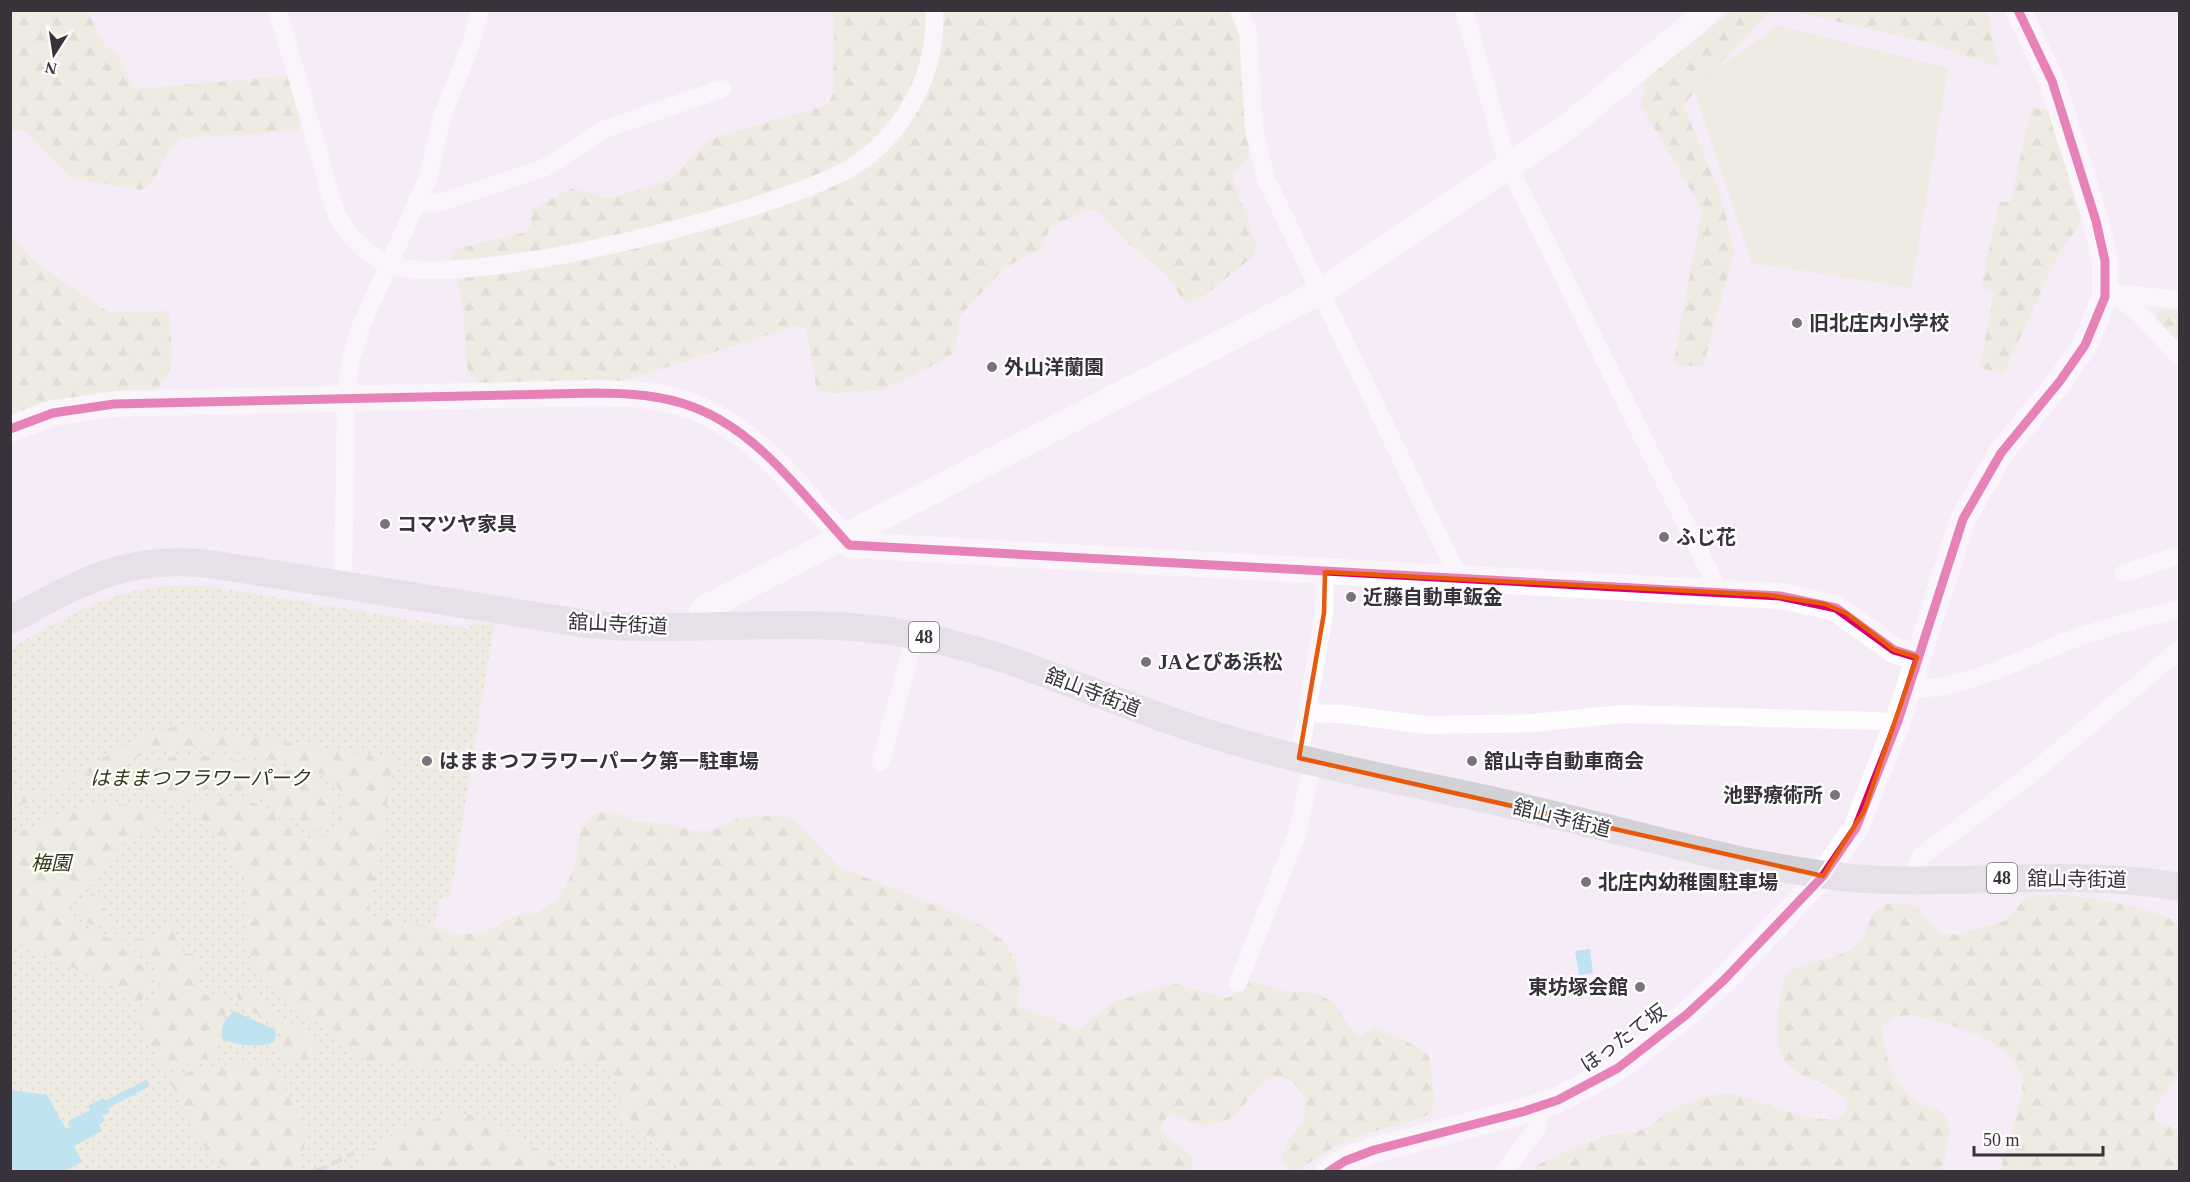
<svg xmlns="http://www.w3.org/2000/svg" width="2190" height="1182" font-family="'Times New Roman','Noto Sans JP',serif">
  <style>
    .green { fill: url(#green-dots) }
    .forest { fill: url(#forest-firs) }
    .pitch { fill: #e5e8c8 }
    .water { fill: #7fd8eb }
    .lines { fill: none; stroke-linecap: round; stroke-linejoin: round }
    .street { stroke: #fefcfe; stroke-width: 18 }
    .secondary { stroke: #fefcfe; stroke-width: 26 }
    .primary { stroke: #d2d1d5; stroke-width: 28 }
    .rail { stroke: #c7c5c7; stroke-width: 4.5; stroke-dasharray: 12 6; stroke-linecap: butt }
    .cycleway-casing { stroke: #fff; stroke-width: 13 }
    .cycleway { stroke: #d6006c; stroke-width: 9 }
    .marked { fill: none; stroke: #e8590c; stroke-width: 4.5; stroke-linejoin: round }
    .poi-dot { fill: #7a737c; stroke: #fff; stroke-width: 2 }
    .labels { text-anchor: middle; stroke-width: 4.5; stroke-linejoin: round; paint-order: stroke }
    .shield { fill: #fff; stroke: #747075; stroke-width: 1.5 }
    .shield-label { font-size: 18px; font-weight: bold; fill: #38323a }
    .poi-label { font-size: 20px; font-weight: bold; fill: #38323a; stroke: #fff; text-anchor: start }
    .street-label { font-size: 20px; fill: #38323a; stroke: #fff }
    .park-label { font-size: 20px; font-style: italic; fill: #333914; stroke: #fff }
  </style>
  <defs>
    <pattern id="green-dots" width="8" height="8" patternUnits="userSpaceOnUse" patternTransform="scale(1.5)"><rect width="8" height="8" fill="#e5e8c8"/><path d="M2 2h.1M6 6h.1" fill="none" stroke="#c5c7ad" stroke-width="1.8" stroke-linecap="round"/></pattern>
    <pattern id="forest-firs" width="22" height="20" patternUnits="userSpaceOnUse" patternTransform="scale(1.5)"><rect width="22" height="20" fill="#e5e8c8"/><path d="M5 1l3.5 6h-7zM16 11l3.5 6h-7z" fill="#c5c7ad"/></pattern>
  </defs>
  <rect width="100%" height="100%" fill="#f5ecf7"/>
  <path class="green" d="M166 586H207L469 629 473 622 494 625 450 899 439 898 434 927 368 916 371 1063 444 1067 511 1061 550 1069 576 1061H591L607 1067 617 1078 622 1103 620 1113 626 1120 686 1171H11V648C61 620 107 591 166 586Z"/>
  <path class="forest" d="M11 10 87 11 106 47 117 53 135 89 287 76 290 78 302 124 294 131 181 138C161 151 163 178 141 190L71 178 29 134 21 130 11 133Z
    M831 11H1229L1240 35 1249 147V156L1232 177 1256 242 1255 255 1200 299 1190 302 1182 299 1168 276 1121 237 1102 214 1095 210H1086L1050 227 1041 249 1004 268 965 310 959 318 956 348 948 358 881 390 833 393 823 392 816 386 807 333 805 328 799 325 620 382 480 384 471 377 467 367 464 318 452 250 526 232 531 225 532 209 574 187 607 199 669 180 710 139 827 105 833 94 834 21Z
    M1732 11H1770L1683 105 1721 196 1734 252 1703 366 1673 365 1702 210 1641 105 1646 79Z
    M1792 11H1987L1999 67 1928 43Z
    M2032 108 2049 110 2081 221 2055 261 2003 375 1980 367 1994 292 1981 287 1999 202H2010Z
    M10 235 39 265 108 312 169 311C170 340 181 381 148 393L11 415Z
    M2160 310 2179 311V344L2157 322 2155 312Z
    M178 726 394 759 368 916 434 927 456 935 485 932 515 916 538 912 560 899 575 864 580 833 588 819 601 812 616 813 632 821 667 824 691 831H711L738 818 779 815 797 822 839 867 948 910 981 925 1004 941 1015 961 1020 981 1018 1006 1081 1030 1094 1015 1113 1003 1164 985 1176 984 1225 998 1233 996 1249 980 1287 992H1309L1322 996 1333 1003 1359 1039 1373 1026 1418 1047 1429 1056 1435 1103 1430 1113 1422 1118 1368 1133 1337 1145 1296 1171 1287 1169 1282 1163C1281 1133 1322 1120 1297 1087 1289 1077 1278 1076 1267 1077 1244 1099 1239 1127 1200 1125 1189 1124 1183 1115 1169 1115L1163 1122 1162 1131C1171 1143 1182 1146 1192 1156L1193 1171H686L620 1112 622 1103 617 1078 607 1067 591 1061 563 1064 550 1069 511 1061 444 1067 371 1063 361 1058 263 981 255 972 247 947 244 879 220 838 191 809 192 805C214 788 249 797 270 812 285 823 296 839 317 839L331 830 341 813 342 794 332 779 314 771 257 756 200 747 150 752 11 809V800L19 791 35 795 150 732Z
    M200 755C228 758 323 771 334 796 336 812 327 832 309 832L274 805 249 793 213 788 194 793 179 803 146 791 125 788H91L92 784C127 767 161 754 200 755Z
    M105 803 142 806 169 819 166 827C156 831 145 830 134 835 114 845 109 864 97 881 92 888 80 888 75 897 59 930 94 930 110 938 115 939 147 970 151 975L149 995 131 1006 121 990 11 940V836L67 811Z
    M96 891C108 919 119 941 154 939L160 933 162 925 166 922 172 924 176 939 184 953 196 954 202 961 197 972V990L210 996 225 994 228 999 227 1012 220 1021 217 1051C205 1061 174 1075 160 1063L137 1019C141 1004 158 1006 159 985 161 964 144 958 130 946 124 941 121 934 114 930 97 923 74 929 82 901Z
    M2063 895C2103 899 2143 906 2179 923V1074C2166 1093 2160 1093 2154 1117L2157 1122 2179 1130V1171H2001C2002 1156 2009 1142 2013 1127 2018 1111 2026 1088 2020 1072 2008 1043 1967 1030 1940 1022 1919 1016 1900 1010 1883 1025 1881 1050 1896 1089 1918 1103 1927 1108 1940 1106 1946 1117 1954 1132 1945 1156 1941 1171H1531C1544 1158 1596 1138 1614 1134 1623 1132 1633 1134 1641 1130 1652 1126 1658 1118 1668 1112 1686 1101 1717 1091 1738 1095 1764 1100 1827 1134 1846 1111L1845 1099C1839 1094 1833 1089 1826 1085 1813 1078 1796 1075 1786 1063 1771 1046 1779 993 1786 973 1806 961 1831 961 1851 949 1876 935 1862 889 1916 907L1938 931 1947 935 1959 934 2005 921 2027 897Z
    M239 987 252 992 311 1039 319 1047 318 1055C308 1062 288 1060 277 1056L275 1050 282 1033C273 1017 235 1012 235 988Z
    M209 1066C223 1066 258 1061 269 1068 277 1072 281 1083 285 1090 301 1115 319 1151 286 1171H235L210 1159 171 1084 178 1075Z
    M455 1112C488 1114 539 1150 564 1171H358C379 1126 413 1129 455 1112Z"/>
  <path class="pitch" d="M1778 25 1948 68 1911 288 1752 263 1693 87Z"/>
  <path class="water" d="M1590 949 1593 973 1579 975 1575 951Z
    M234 1011 276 1030 275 1041C263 1049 237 1045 223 1040 219 1029 224 1019 234 1011Z
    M146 1080 150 1086 108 1108 110 1112 102 1116 105 1121 99 1125 102 1131 74 1146 82 1162 64 1171H11V1090L47 1095 66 1129 71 1127 68 1121 90 1110 88 1106 103 1098 105 1101Z"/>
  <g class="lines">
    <path class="street" d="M277 10C292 59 306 108 320 157 326 178 330 202 340 221 347 234 365 250 377 259 436 302 798 207 860 162 907 128 938 69 934 10
      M1239 10 1248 33 1254 130 1266 179 1454 568V578
      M1464 10 1505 155 1514 177 1713 579 1712 592
      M419 200 435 204 544 168 605 129 722 89
      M2106 292 2134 308 2180 357
      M2113 293 2180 300
      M2124 573 2180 555
      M343 586 346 400 350 362 361 326 428 178 443 114 471 44 480 10
      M1908 688C1954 694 2021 659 2065 642 2102 628 2141 618 2180 609
      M1306 713 1341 714 1426 725 1533 723 1622 714 1880 721 1896 726
      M1299 758 1324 613 1325 572
      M881 762 915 635
      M1917 881V865L1921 856 2036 770 2180 649
      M1238 983 1297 834 1313 761
      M1504 1172 1537 1128 1543 1105"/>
    <path class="secondary" d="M10 429 53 413 114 404 594 393C628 393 662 395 693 407 758 431 804 496 849 545L1780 596 1836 608 1894 650 1917 657
      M701 627 702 611 707 607 1320 292 1567 127 1710 10
      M1328 1172 1345 1161 1374 1150 1525 1111 1558 1100 1618 1068 1686 1015 1724 980 1823 876 1856 828 1898 721 1963 519 2001 453 2060 381 2085 345 2105 297V261L2096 221 2052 81 2018 10"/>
    <path class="primary" d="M10 620C83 581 124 555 210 564L594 625C698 633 805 615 908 634 1016 653 1113 705 1217 736 1308 764 1402 781 1495 801 1578 820 1660 842 1743 861 1792 870 1838 879 1888 880 1986 883 2082 870 2180 887"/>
    <path class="rail" d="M315 1172 354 1153"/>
    <g class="cycleway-casing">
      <path id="cycleway" d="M10 429 53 413 114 404 594 393C628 393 662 395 693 407 758 431 804 496 849 545L1780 596 1836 608 1894 650 1917 657
        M1328 1172 1345 1161 1374 1150 1525 1111 1558 1100 1618 1068 1686 1015 1724 980 1823 876 1856 828 1898 721 1963 519 2001 453 2060 381 2085 345 2105 297V261L2096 221 2052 81 2018 10"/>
    </g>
    <use href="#cycleway" class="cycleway"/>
  </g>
  <path d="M0 0H2190V1182H0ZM1325 572 1768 595 1825 604 1846 613 1894 650 1917 657 1864 811 1823 876 1299 758 1324 613Z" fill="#f5ecf7" fill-opacity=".55" fill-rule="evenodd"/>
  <path class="marked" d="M1325 572 1768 595 1825 604 1846 613 1894 650 1917 657 1864 811 1823 876 1299 758 1324 613Z"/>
  <g class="poi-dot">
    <circle cx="1797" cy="323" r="6"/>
    <circle cx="992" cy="367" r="6"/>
    <circle cx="385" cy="524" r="6"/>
    <circle cx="1664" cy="537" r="6"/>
    <circle cx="1351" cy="597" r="6"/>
    <circle cx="1146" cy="662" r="6"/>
    <circle cx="427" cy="761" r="6"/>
    <circle cx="1472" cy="761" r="6"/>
    <circle cx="1835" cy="795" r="6"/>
    <circle cx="1586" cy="882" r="6"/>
    <circle cx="1640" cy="987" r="6"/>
  </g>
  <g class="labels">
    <g class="shield">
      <rect x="909" y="622" width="30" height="30" rx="4.5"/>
      <rect x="1987" y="863" width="30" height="30" rx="4.5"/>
    </g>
    <g class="shield-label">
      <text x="924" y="643">48</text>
      <text x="2002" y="884">48</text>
    </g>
    <g class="poi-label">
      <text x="1809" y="330">旧北庄内小学校</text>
      <text x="1004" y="374">外山洋蘭園</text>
      <text x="397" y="531">コマツヤ家具</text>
      <text x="1676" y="544">ふじ花</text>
      <text x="1363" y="604">近藤自動車鈑金</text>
      <text x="1158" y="669">JAとぴあ浜松</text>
      <text x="439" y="768">はままつフラワーパーク第一駐車場</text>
      <text x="1484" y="768">舘山寺自動車商会</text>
      <text x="1823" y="802" text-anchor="end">池野療術所</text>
      <text x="1598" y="889">北庄内幼稚園駐車場</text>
      <text x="1628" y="994" text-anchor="end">東坊塚会館</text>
    </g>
    <g class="street-label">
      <text transform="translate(618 624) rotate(3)" y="7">舘山寺街道</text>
      <text transform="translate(1093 692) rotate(21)" y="7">舘山寺街道</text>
      <text transform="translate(1562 818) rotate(14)" y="7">舘山寺街道</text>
      <text transform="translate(2077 879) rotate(1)" y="7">舘山寺街道</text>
      <text transform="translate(1623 1038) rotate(-36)" y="7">ほったて坂</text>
    </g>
    <g class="park-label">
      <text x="200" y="785">はままつフラワーパーク</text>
      <text x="51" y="870">梅園</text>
    </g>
  </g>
  <rect width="2190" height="1182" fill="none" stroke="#38323a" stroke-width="24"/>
  <g transform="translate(54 54) rotate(192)" stroke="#ffffff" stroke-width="4.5" paint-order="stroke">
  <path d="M0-4.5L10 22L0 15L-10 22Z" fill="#38323a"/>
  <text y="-9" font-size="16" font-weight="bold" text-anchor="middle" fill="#38323a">N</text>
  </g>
  <path d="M1974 1146v9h129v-9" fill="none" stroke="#38323a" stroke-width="3"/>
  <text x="1983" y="1146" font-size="18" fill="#38323a" stroke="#ffffff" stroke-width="4.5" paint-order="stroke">50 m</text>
</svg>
